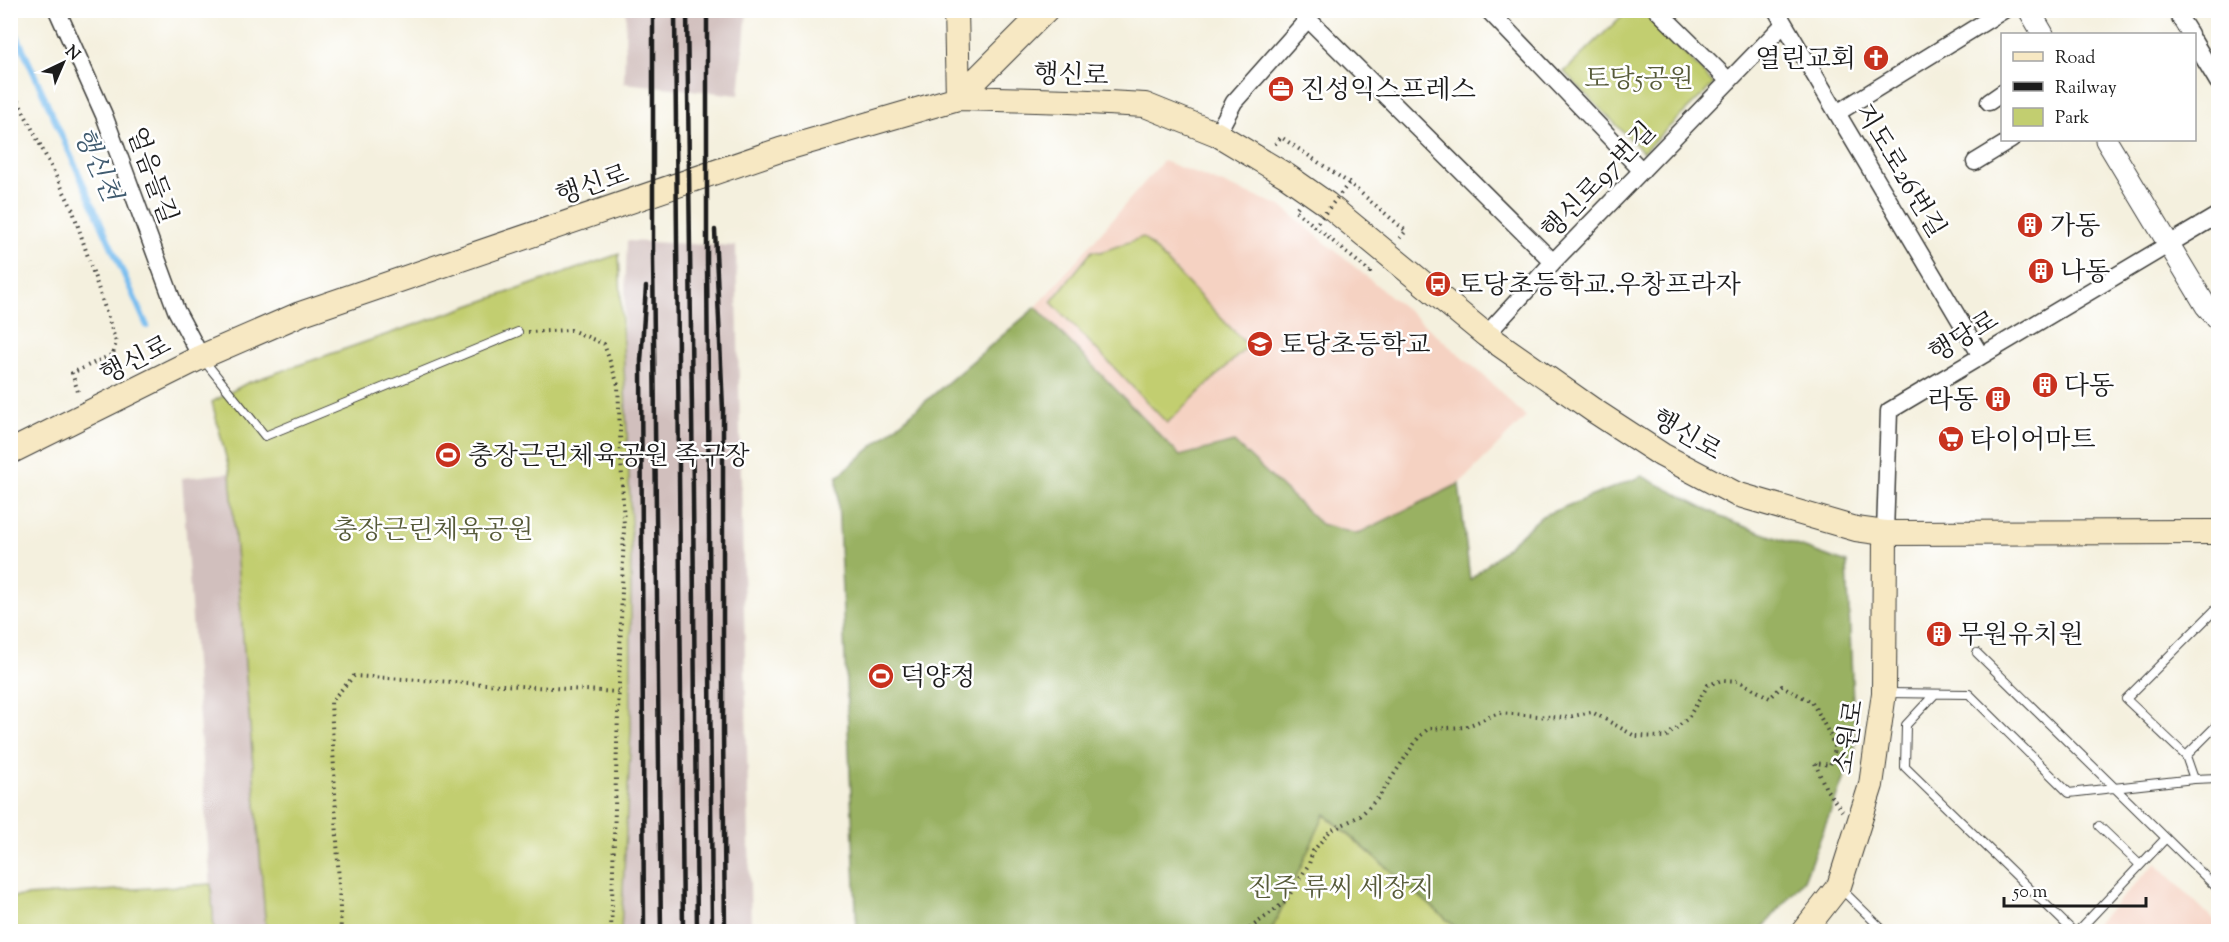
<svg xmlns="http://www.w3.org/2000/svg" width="2229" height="942" font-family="'Sorts Mill Goudy','Noto Serif KR',serif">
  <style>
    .built { fill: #f5d2c2 }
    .industrial { fill: #d1bfbd }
    .green { fill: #c2ce70; stroke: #6f7546; stroke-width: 1.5 }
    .forest { fill: #99b162; stroke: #5a663f; stroke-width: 1.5 }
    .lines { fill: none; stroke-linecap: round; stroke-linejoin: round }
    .stream { stroke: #78bdef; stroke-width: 6 }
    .service-casing { stroke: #3c3c39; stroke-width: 10 }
    .minor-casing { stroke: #3c3c39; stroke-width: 19 }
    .tertiary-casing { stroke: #3c3c39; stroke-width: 23 }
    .secondary-casing { stroke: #3c3c39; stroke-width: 26 }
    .path { stroke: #3c3c39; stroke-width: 4; stroke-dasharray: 1.5 4.5; stroke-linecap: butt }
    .service { stroke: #fff; stroke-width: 8 }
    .minor { stroke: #fff; stroke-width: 16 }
    .tertiary { stroke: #fff; stroke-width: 21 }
    .secondary { stroke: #f7e8c3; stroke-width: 24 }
    .rail { stroke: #1c1c1c; stroke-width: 4.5 }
    .path-bridge { stroke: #3c3c39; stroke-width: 4; stroke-dasharray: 1.5 4.5; stroke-linecap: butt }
    .labels { text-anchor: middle; stroke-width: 5; stroke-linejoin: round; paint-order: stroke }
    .poi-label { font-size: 26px; fill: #1c1c1c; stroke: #fff; text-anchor: start }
    .street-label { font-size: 26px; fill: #1c1c1c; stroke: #fff }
    .park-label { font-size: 26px; fill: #565a39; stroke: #fff }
    .water-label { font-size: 27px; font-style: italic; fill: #415c70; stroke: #fff }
  </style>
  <rect width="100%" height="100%" fill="#fff"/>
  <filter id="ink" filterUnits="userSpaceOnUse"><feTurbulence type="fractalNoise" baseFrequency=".0167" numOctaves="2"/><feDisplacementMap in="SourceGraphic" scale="12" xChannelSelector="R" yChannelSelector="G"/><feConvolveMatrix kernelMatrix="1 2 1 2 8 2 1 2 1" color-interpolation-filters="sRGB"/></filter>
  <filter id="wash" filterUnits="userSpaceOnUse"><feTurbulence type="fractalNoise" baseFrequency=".008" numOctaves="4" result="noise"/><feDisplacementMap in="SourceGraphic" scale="24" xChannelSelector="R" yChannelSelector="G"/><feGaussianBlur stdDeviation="1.35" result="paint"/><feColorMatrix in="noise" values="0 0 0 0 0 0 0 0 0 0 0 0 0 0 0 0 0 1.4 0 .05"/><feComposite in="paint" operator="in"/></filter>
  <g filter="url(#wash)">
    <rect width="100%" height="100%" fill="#f4f0de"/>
    <path class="built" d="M1163 161 1281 206 1413 315 1482 374 1526 417 1459 484 1357 534 1321 524 1234 442 1180 456 1036 307Z
      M2156 863 2218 924V931H2089Z"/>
    <path class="industrial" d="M626 11H747L739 95 624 83Z
      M627 241 736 246 751 931 619 932 623 353Z
      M230 473 266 931H214L182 478Z"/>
    <path class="green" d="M1628 10 1644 11 1714 84 1643 152 1564 72Z
      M1143 237 1248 346 1167 423 1051 302 1092 251 1101 252Z
      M619 254 631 522V730L621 931H266L230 473 212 402 247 383Z
      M1324 814 1460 931 1271 932Z
      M211 884 214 931H11V897Z"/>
    <path class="forest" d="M1036 307 1180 456 1234 442 1321 524 1357 534 1459 484 1470 580 1542 516 1642 476 1732 522 1847 563 1855 749 1804 880 1760 931H1460L1325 814 1271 931H857L837 477Z"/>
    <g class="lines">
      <path class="stream" d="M10 20 147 326"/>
    </g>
  </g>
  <g filter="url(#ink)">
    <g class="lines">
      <g class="service-casing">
        <path id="service" d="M202 358 265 436 518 332
          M1977 653 2218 889
          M1885 693 1969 694 2069 793 2194 779 2218 778
          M1934 695 1906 725 1905 767 2074 932
          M2186 756 2218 724
          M2194 779 2186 756 2126 699 2218 607
          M2099 826 2140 865
          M1839 887 1885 932
          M2077 932 2166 838"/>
      </g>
      <g class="minor-casing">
        <path id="minor" d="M57 10 104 115 176 310 201 357
          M1299 10 1553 262
          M1488 10 1642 171
          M1657 10 1729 81
          M1776 10 1981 356
          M2175 10 2190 34
          M2194 42 2218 82
          M1989 102 2002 93
          M1837 113 2004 10
          M1217 134 1234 102 1308 19
          M1975 162 2011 140
          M1486 335 1553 262 1784 24
          M1885 533 1889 411 2218 215"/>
      </g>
      <g class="tertiary-casing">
        <path id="tertiary" d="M2029 10 2043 34
          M2106 140 2206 306 2218 320"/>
      </g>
      <g class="secondary-casing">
        <path id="secondary" d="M956 10 958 98
          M958 98 1046 10
          M10 452 201 357 300 314 780 150 958 98 1070 101 1145 105 1217 134 1287 176 1327 204 1486 335 1593 410 1662 455 1736 494 1856 529 1885 533 2218 532
          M1803 932 1839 886 1871 785 1884 693 1885 533"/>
      </g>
      <path class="path" d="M10 85 72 208 116 342 113 354 72 373 79 395
        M1275 144 1281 137 1349 183 1406 231 1400 238
        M1298 206 1295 210 1370 272 1373 269
        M528 332 571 330 604 344 618 385 624 527 611 932
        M341 932 331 701 354 676 618 692
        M1245 932 1285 902 1309 864 1313 851 1330 831 1360 816 1379 797 1418 738 1428 729 1465 727 1499 713 1564 718 1592 712 1635 736 1666 737 1688 718 1708 685 1722 680 1739 681 1770 698 1782 686 1812 702 1831 737 1835 750 1830 765 1815 763 1826 789 1842 811"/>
      <use href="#service" class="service"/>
      <use href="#minor" class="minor"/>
      <use href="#tertiary" class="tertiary"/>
      <use href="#secondary" class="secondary"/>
      <path class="rail" d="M653 10V256L661 932
        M675 10 683 932
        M687 10C691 318 695 624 697 932
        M707 10V259L712 932
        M715 230 723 409V731L725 932
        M644 932 641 361 646 287"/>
      <path class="path-bridge" d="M1314 227 1349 183"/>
    </g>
  </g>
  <defs>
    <g id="church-disc" transform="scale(1.35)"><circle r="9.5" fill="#c8321e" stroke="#fff"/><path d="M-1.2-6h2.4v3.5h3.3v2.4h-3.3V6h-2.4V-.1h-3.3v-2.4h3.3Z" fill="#fff"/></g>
    <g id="office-disc" transform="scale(1.35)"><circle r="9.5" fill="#c8321e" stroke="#fff"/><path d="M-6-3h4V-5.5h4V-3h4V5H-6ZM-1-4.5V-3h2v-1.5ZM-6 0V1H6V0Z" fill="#fff"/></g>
    <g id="building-disc" transform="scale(1.35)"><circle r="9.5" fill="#c8321e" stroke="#fff"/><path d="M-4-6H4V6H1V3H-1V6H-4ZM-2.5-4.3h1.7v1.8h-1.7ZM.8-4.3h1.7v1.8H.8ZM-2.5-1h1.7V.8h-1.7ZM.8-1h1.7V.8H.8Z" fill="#fff"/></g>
    <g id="bus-disc" transform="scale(1.35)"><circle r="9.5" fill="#c8321e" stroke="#fff"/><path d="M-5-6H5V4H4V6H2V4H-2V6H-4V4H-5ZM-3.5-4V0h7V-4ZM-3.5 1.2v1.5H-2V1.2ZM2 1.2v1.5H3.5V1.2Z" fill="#fff"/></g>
    <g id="school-disc" transform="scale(1.35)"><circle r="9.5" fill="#c8321e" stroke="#fff"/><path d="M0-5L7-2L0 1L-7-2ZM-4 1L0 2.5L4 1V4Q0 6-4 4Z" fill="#fff"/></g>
    <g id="supermarket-disc" transform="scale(1.35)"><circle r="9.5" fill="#c8321e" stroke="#fff"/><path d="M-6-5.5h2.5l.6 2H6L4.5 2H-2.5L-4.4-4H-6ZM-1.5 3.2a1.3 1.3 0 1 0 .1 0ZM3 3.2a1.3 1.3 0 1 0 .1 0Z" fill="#fff"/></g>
    <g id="stadium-disc" transform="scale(1.35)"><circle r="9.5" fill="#c8321e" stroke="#fff"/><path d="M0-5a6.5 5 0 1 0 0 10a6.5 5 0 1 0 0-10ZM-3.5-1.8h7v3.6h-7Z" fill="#fff"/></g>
  </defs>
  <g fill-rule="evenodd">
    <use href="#church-disc" x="1876" y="58"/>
    <use href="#office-disc" x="1281" y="89"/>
    <use href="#building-disc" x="2030" y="225"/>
    <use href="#building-disc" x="2041" y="271"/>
    <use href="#bus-disc" x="1438" y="284"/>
    <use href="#school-disc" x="1260" y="344"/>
    <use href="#building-disc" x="2045" y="385"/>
    <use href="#building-disc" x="1998" y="399"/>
    <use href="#supermarket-disc" x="1951" y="439"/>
    <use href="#stadium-disc" x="448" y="455"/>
    <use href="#building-disc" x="1939" y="634"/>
    <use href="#stadium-disc" x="881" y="676"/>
  </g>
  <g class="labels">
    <g class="poi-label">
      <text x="1856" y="67" text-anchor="end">열린교회</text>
      <text x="1300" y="98">진성익스프레스</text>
      <text x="2050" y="234">가동</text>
      <text x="2060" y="280">나동</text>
      <text x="1458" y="293">토당초등학교.우창프라자</text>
      <text x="1280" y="353">토당초등학교</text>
      <text x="2064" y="394">다동</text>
      <text x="1978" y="408" text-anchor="end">라동</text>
      <text x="1970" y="448">타이어마트</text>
      <text x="468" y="464">충장근린체육공원 족구장</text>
      <text x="1958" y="643">무원유치원</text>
      <text x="900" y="685">덕양정</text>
    </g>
    <g class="street-label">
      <text transform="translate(1071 74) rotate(2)" y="9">행신로</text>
      <text transform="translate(1901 170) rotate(59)" y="9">지도로26번길</text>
      <text transform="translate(153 175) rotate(70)" y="9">얼음들길</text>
      <text transform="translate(1598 180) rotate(-46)" y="9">행신로97번길</text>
      <text transform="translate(592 184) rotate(-19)" y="9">행신로</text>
      <text transform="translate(1963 336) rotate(-31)" y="9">행당로</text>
      <text transform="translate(135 359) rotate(-27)" y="9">행신로</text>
      <text transform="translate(1687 434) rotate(30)" y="9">행신로</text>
      <text transform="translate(1848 737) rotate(-81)" y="9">소원로</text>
    </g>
    <g class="park-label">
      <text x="1639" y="87">토당5공원</text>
      <text x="433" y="538">충장근린체육공원</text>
      <text x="1341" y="896">진주 류씨 세장지</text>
    </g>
    <g class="water-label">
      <text transform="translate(98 164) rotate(66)" y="9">행신천</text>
    </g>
  </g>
  <rect width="2229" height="942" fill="none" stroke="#fff" stroke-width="36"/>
  <rect x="2001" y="33" width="195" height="108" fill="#ffffff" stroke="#a4a4a4" stroke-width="1.5"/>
  <rect x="2013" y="52" width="30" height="9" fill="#f7e8c3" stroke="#a4a4a4" stroke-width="1.5"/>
  <text x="2055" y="63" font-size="18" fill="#1c1c1c">Road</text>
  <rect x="2013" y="82" width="30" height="9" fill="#1c1c1c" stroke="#a4a4a4" stroke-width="1.5"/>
  <text x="2055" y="93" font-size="18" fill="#1c1c1c">Railway</text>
  <rect x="2013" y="108" width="30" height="18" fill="#c2ce70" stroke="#a4a4a4" stroke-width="1.5"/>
  <text x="2055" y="123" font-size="18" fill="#1c1c1c">Park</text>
  <g transform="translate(63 63) rotate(44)" stroke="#ffffff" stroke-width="4.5" paint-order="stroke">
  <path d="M0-4.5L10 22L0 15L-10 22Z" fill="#1c1c1c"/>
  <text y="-9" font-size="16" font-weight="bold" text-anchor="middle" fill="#1c1c1c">N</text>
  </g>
  <path d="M2004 897v9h142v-9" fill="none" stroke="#1c1c1c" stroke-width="3"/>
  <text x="2013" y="897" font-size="18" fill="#1c1c1c" stroke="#ffffff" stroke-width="4.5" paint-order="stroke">50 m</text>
</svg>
